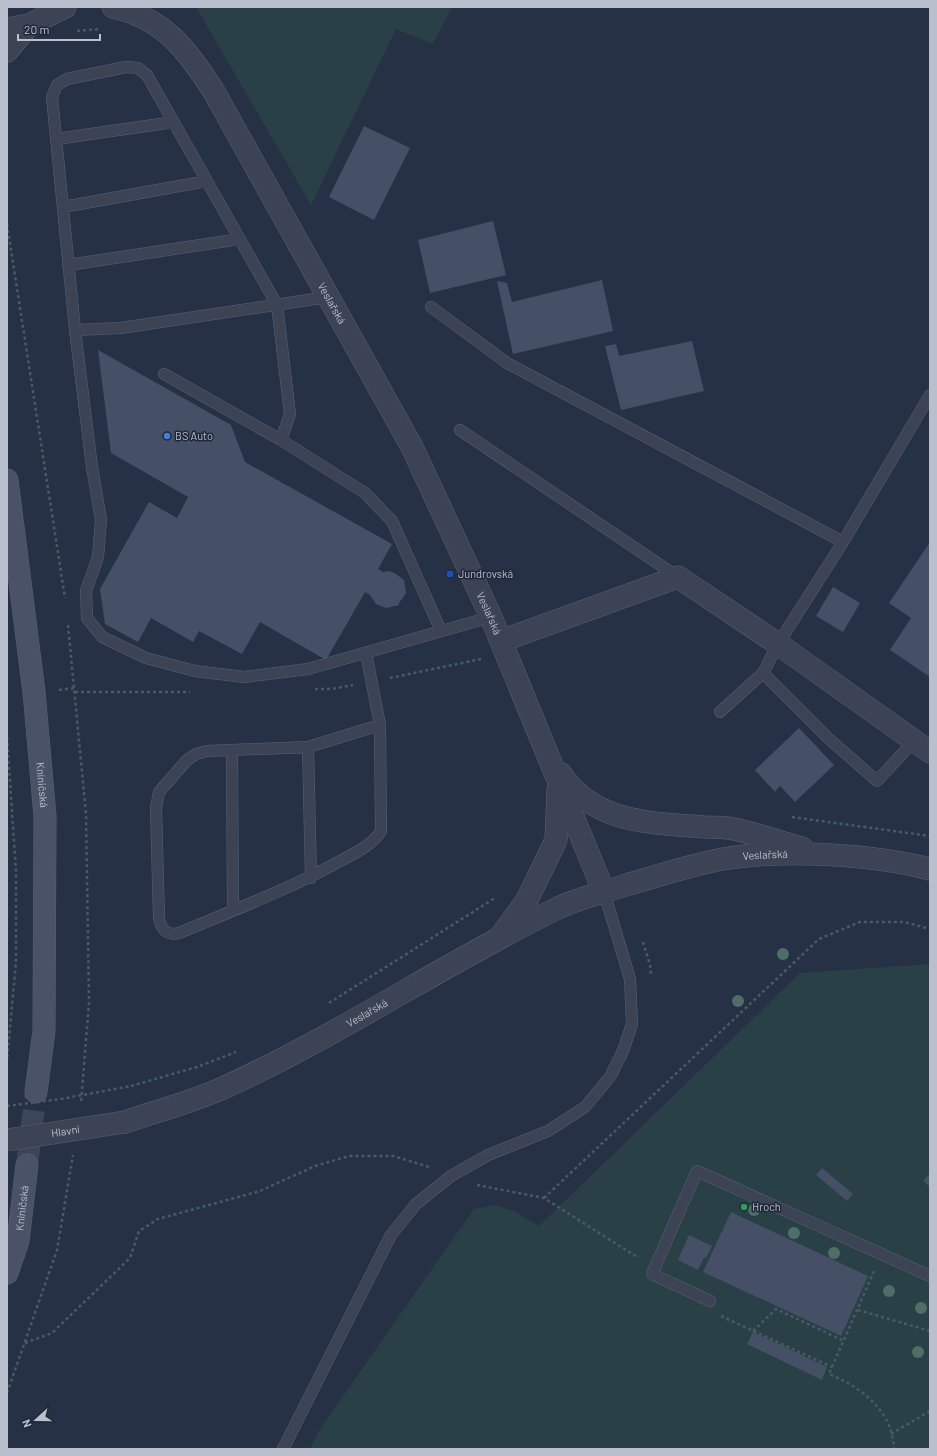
<svg xmlns="http://www.w3.org/2000/svg" width="937" height="1456" font-family="Barlow,sans-serif">
  <style>
    .green { fill: #294046 }
    .building { fill: #455067 }
    .lines { fill: none; stroke-linecap: round; stroke-linejoin: round }
    .secondary-tunnel { stroke: #3d4659; stroke-width: 22; stroke-dasharray: 22 11; stroke-linecap: butt }
    .service-casing { stroke: #5a6171; stroke-width: 12 }
    .minor-casing { stroke: #5a6171; stroke-width: 23 }
    .tertiary-casing { stroke: #5a6171; stroke-width: 23 }
    .secondary-casing { stroke: #5a6171; stroke-width: 23 }
    .path { stroke: #475c61; stroke-width: 2.5; stroke-dasharray: 3 3; stroke-linecap: butt }
    .service { stroke: #3b4354; stroke-width: 11 }
    .minor { stroke: #3b4354; stroke-width: 22 }
    .tertiary { stroke: #3b4354; stroke-width: 22 }
    .secondary { stroke: #495267; stroke-width: 22 }
    .tertiary-bridge-casing { stroke: #5a6171; stroke-width: 23; stroke-linecap: butt }
    .path-bridge { stroke: #475c61; stroke-width: 2.5; stroke-dasharray: 3 3; stroke-linecap: butt }
    .tertiary-bridge { stroke: #3b4354; stroke-width: 22 }
    .tree { fill: #4f6e65 }
    .shop-dot { fill: #3f7fe0; stroke: #20283a; stroke-width: 1.5 }
    .transit-dot { fill: #1a4fb4; stroke: #20283a; stroke-width: 1.5 }
    .leisure-dot { fill: #2e9e5b; stroke: #20283a; stroke-width: 1.5 }
    .labels { text-anchor: middle; stroke-width: 3; stroke-linejoin: round; paint-order: stroke }
    .street-label { font-size: 11px; fill: #b9bfcd; stroke: #20283a }
    .poi-label { font-size: 11px; fill: #b9bfcd; stroke: #20283a; text-anchor: start }
  </style>
  <rect width="100%" height="100%" fill="#273145"/>
  <path class="green" d="M196 7H452L433 44 396 29 311 205Z
    M930 964V1449H310L320 1429 474 1209 495 1205 514 1211 539 1226 800 973Z"/>
  <path class="building" d="M364 126 410 148 374 220 329 197Z
    M493 221 506 275 430 293 418 240Z
    M602 280 613 331 513 354 497 281 507 283 512 302Z
    M692 341 704 391 621 410 605 346 616 344 619 356Z
    M98 350 231 425 245 462 392 544 378 569 383 572 390 571 396 574 404 580 406 593 399 603V605L386 608 376 604 370 595 365 592 326 660 260 622 242 654 199 631 193 642 151 618 138 642 105 624 100 589 149 502 177 518 188 497 111 453Z
    M930 542V677L890 650 911 618 889 603Z
    M833 587 860 603 843 632 816 616Z
    M799 728 834 765 795 802 780 786 775 792 755 770Z
    M822 1168 853 1194 847 1201 816 1175Z
    M930 1173V1187L923 1181Z
    M731 1212 868 1276 841 1336 703 1272Z
    M689 1235 712 1246 706 1258 704 1257 698 1270 678 1260Z
    M753 1332 827 1367 822 1380 747 1344Z"/>
  <g class="lines">
    <path class="secondary-tunnel" d="M27 1165 36 1092"/>
    <g class="service-casing">
      <path id="service" d="M56 139 174 122
        M63 207 207 181
        M68 265 240 239
        M328 297 121 328 75 330 92 467 101 520 98 557 86 591 87 618 102 637 146 658 195 671 244 677 308 669 491 617
        M431 307 507 363 843 542
        M75 330 52 97 57 85 67 79 126 67 138 68 147 75 277 305 290 414 281 440
        M164 374 281 440 365 493 392 521 441 631
        M460 430 678 577
        M366 653 380 725 308 747 207 751 196 754 187 760 159 792 156 808 159 918C161 929 167 936 179 933 234 910 290 889 342 860 357 852 372 845 381 831L380 725
        M763 673 828 738 877 781 914 741
        M720 712 763 673 778 644 843 542 930 395
        M308 747 311 878
        M232 750 233 910
        M710 1301 652 1274 697 1171 930 1276
        M283 1449 391 1235 416 1204 451 1176 488 1155 548 1131 585 1107 610 1077 623 1051 632 1024 630 979 604 892"/>
    </g>
    <g class="minor-casing">
      <path id="minor" d="M501 641 678 577 778 644 930 752"/>
    </g>
    <g class="tertiary-casing">
      <g id="tertiary">
        <path id="s1" d="M113 7C165 19 185 48 213 90L412 447 491 617 604 892"/>
        <path d="M7 29 29 25 65 7"/>
        <path d="M7 51 29 25"/>
        <path d="M561 774C593 823 652 823 704 827 714 827 725 827 734 829 757 834 780 842 802 848"/>
        <path d="M501 936 527 900 556 840 558 790"/>
        <path id="s2" d="M125 1122C157 1111 192 1102 223 1088 338 1036 443 964 556 909 578 898 603 893 626 885 658 876 690 865 723 859 783 849 871 854 930 869"/>
      </g>
    </g>
    <g class="secondary-casing">
      <g id="secondary">
        <path id="s3" d="M7 480 34 692 45 816 44 1031 36 1092"/>
        <path id="s4" d="M7 1273 18 1241 27 1165"/>
      </g>
    </g>
    <path class="path" d="M77 31 100 29
      M7 224 65 598
      M68 625 86 814 89 1003 81 1103
      M390 678 481 659
      M315 689H332L353 685
      M59 690 74 688
      M75 692H190
      M7 737 16 871V962L7 1060
      M792 817 930 836
      M643 942 650 965 651 974
      M329 1003 495 898
      M131 1086 197 1067 236 1052
      M477 1185 544 1198 637 1257
      M544 1198 819 939 860 922H904L930 929
      M874 1271 829 1374C861 1387 893 1411 894 1449
      M858 1310 930 1331
      M721 1316 832 1367
      M753 1331 776 1309 844 1341
      M25 1343 52 1333 130 1258 139 1231 158 1219 260 1191 315 1166 349 1156H393L429 1167
      M7 1393 57 1250 73 1155
      M891 1434 930 1411"/>
    <use href="#service" class="service"/>
    <use href="#minor" class="minor"/>
    <use href="#tertiary" class="tertiary"/>
    <use href="#secondary" class="secondary"/>
    <g class="tertiary-bridge-casing">
      <g id="tertiary-bridge">
        <path id="s5" d="M7 1140 125 1122"/>
      </g>
    </g>
    <path class="path-bridge" d="M7 1106 61 1099 131 1086"/>
    <use href="#tertiary-bridge" class="tertiary-bridge"/>
  </g>
  <g class="tree">
    <circle cx="783" cy="954" r="6"/>
    <circle cx="738" cy="1001" r="6"/>
    <circle cx="754" cy="1210" r="6"/>
    <circle cx="794" cy="1233" r="6"/>
    <circle cx="834" cy="1253" r="6"/>
    <circle cx="889" cy="1291" r="6"/>
    <circle cx="921" cy="1308" r="6"/>
    <circle cx="918" cy="1352" r="6"/>
  </g>
  <circle class="shop-dot" cx="167" cy="436" r="4"/>
  <rect class="transit-dot" x="446" y="570" width="8" height="8" rx="2"/>
  <circle class="leisure-dot" cx="744" cy="1207" r="4"/>
  <g class="labels">
    <g class="street-label">
      <text dy="4" stroke="none"><textPath href="#s1" startOffset="378">Veslařská</textPath></text>
      <text dy="4" stroke="none"><textPath href="#s1" startOffset="726">Veslařská</textPath></text>
      <text dy="4" stroke="none"><textPath href="#s3" startOffset="307">Kníničská</textPath></text>
      <text dy="4" stroke="none"><textPath href="#s2" startOffset="699">Veslařská</textPath></text>
      <text dy="4" stroke="none"><textPath href="#s2" startOffset="266">Veslařská</textPath></text>
      <text dy="4" stroke="none"><textPath href="#s5" startOffset="59">Hlavní</textPath></text>
      <text dy="4" stroke="none"><textPath href="#s4" startOffset="67">Kníničská</textPath></text>
    </g>
    <g class="poi-label">
      <text x="175" y="440">BS Auto</text>
      <text x="458" y="578">Jundrovská</text>
      <text x="752" y="1211">Hroch</text>
    </g>
  </g>
  <rect width="937" height="1456" fill="none" stroke="#b9bfcd" stroke-width="16"/>
  <g transform="translate(36 1420) rotate(249)" stroke="#20283a" stroke-width="3" paint-order="stroke">
  <path d="M0-3L7 15L0 10L-7 15Z" fill="#b9bfcd"/>
  <text y="-6" font-size="11" font-weight="bold" text-anchor="middle" fill="#b9bfcd">N</text>
  </g>
  <path d="M18 34v6h82v-6" fill="none" stroke="#b9bfcd" stroke-width="2"/>
  <text x="24" y="34" font-size="12" fill="#b9bfcd" stroke="#20283a" stroke-width="3" paint-order="stroke">20 m</text>
</svg>
